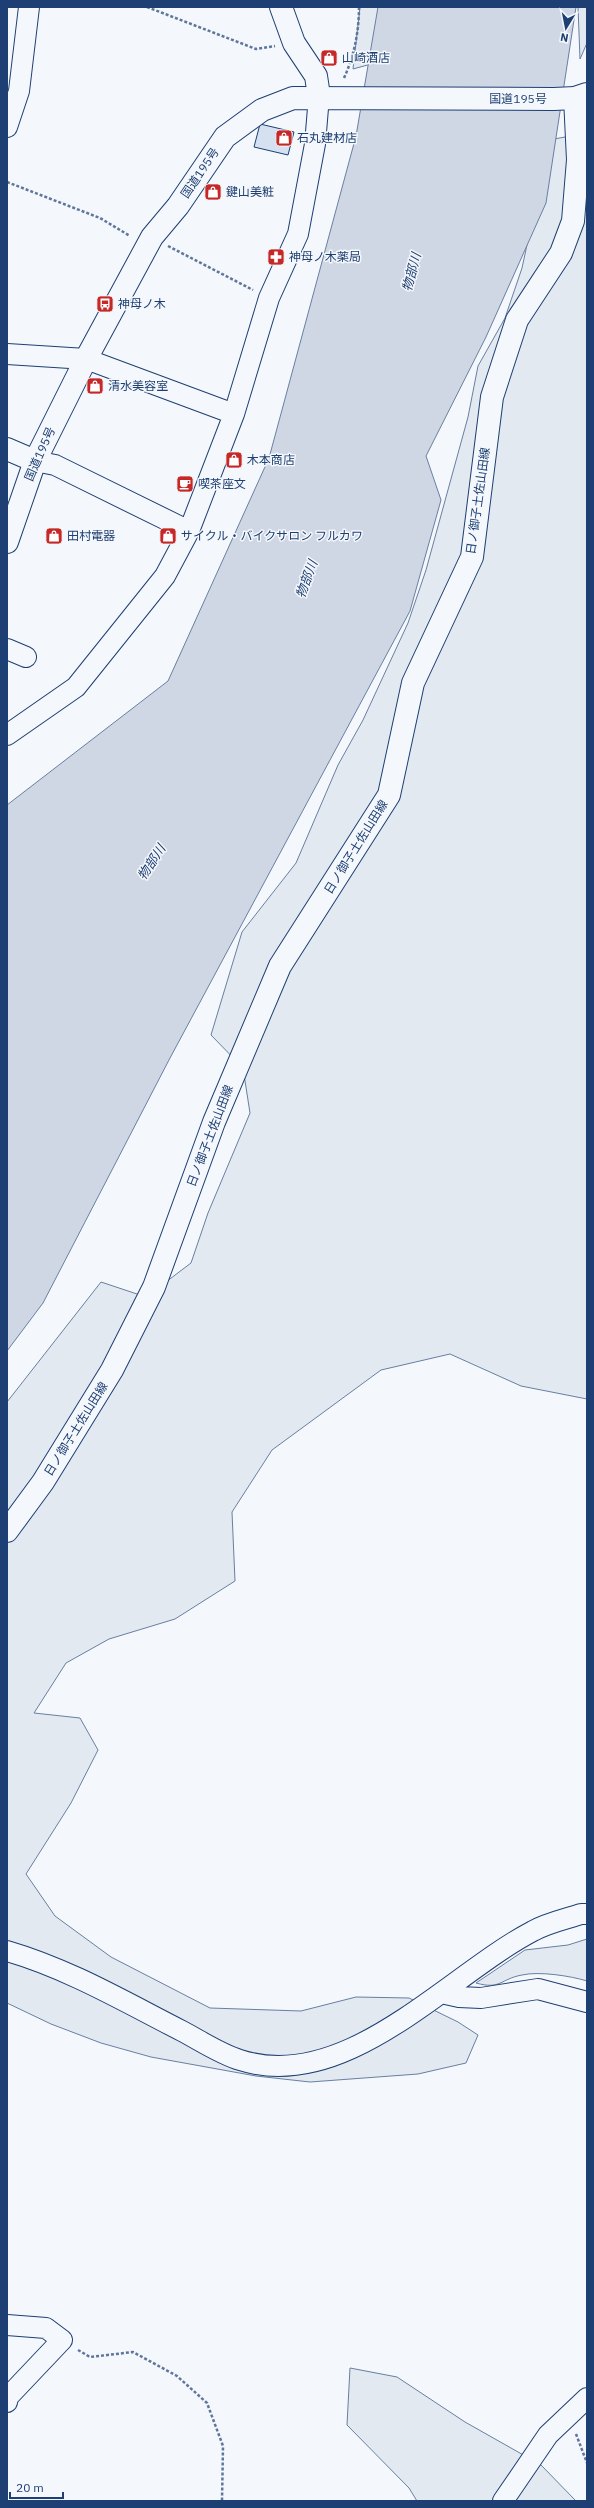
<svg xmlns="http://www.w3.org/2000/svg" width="594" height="2508" font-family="'IBM Plex Sans','Noto Sans JP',sans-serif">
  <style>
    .green { fill: #e3e9f0; stroke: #687fa3 }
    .water { fill: #cfd7e4; stroke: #687fa3 }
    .building { fill: #d5e0f0; stroke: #1d3f73 }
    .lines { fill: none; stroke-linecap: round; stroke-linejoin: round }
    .minor-casing { stroke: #1d3f73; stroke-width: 22 }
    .major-casing { stroke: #1d3f73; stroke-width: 24 }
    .highway-casing { stroke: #1d3f73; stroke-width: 24 }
    .path { stroke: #5e769c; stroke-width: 2.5; stroke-dasharray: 3 2; stroke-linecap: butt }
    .minor { stroke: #f4f7fb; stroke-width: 20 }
    .major { stroke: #f4f7fb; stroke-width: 22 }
    .highway { stroke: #f4f7fb; stroke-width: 22 }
    .labels { text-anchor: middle; stroke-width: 3; stroke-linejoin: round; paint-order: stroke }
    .poi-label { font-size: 12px; fill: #1d3f73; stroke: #f4f7fb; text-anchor: start }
    .street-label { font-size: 12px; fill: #1d3f73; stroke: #f4f7fb }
    .water-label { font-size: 13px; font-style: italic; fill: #1d3f73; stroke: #f4f7fb }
  </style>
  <rect width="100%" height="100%" fill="#f4f7fb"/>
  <path class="green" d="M360 7H383L375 63 353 69Z
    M578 7H587V43L580 59Z
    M587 133V1399L521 1386 450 1354 381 1370 272 1450 232 1512 235 1581 175 1619 109 1639 66 1663 34 1713 80 1718 98 1750 71 1803 26 1874 55 1916 111 1957 210 2008 301 2011 356 1997 409 1998 458 2022 478 2035 466 2063 418 2074 310 2082 256 2076 151 2057 101 2043 51 2024 7 2003V1402L101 1282 146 1297 191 1263 208 1213 250 1113 243 1068 211 1035 242 932 296 863 338 765 363 720 408 623 426 570 468 417 478 366 505 318 522 268 533 217 543 141Z
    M587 1939V1981C571 1976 539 1971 522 1975 500 1979 501 1990 476 1983L525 1950 568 1945Z
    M350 2368 397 2377 465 2422 541 2465 576 2501H417L409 2488 347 2425Z"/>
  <path class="water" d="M378 7H576L546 203 486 337 426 456 441 500 410 611 170 1058 43 1303 7 1351V805L168 681 269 458 356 136Z"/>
  <path class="building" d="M260 124 294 132 288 155 254 147Z"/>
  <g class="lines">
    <g class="minor-casing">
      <path id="minor" d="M7 127 19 91 29 7
        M7 354 86 359 234 414
        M35 461 55 465 189 531
        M7 649 26 657
        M7 735 76 687 165 576 189 531 234 414 269 298 298 234 315 144 319 96
        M7 1951C69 1969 125 2002 182 2031 201 2041 220 2054 240 2060 346 2094 447 1976 533 1931 547 1923 566 1919 581 1914H587
        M441 1993 459 1997 481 1998 538 1989 587 2002
        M7 2325 46 2328 62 2340 8 2397 7 2402
        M503 2501 548 2435 587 2398"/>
    </g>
    <g class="major-casing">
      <path id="major" d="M281 7 294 43 316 76 319 96
        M7 449 35 461
        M7 1531 43 1482 112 1370 154 1287 214 1122 280 966 389 795 413 683 472 557 492 397 517 320 561 253 573 221 578 160 575 98"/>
    </g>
    <g class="highway-casing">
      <path id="highway" d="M7 542 35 461 86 359 152 237 178 206 225 137 262 110 293 98 554 99 575 98 587 94"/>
    </g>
    <path class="path" d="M147 7 256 49 275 46
      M344 78C354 56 359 32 359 7
      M7 182 100 218 130 236
      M168 246 253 290
      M78 2350 90 2357 133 2352 177 2376 207 2403 223 2446 222 2501
      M576 2434 587 2463"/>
    <use href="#minor" class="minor"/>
    <use href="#major" class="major"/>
    <use href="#highway" class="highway"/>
  </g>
  <defs>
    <g id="shop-square" transform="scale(0.9)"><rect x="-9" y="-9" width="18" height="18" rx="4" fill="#c62828" stroke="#f4f7fb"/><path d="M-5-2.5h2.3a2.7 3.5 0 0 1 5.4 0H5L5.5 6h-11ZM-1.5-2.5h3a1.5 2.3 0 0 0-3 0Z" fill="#fff"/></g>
    <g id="pharmacy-square" transform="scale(0.9)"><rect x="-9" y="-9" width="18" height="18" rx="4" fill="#c62828" stroke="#f4f7fb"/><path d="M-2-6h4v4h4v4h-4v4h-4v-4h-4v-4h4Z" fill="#fff"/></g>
    <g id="bus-square" transform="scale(0.9)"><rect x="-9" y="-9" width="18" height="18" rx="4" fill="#c62828" stroke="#f4f7fb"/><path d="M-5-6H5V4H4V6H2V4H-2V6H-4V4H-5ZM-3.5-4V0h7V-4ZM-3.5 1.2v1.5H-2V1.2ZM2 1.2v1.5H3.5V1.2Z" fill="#fff"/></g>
    <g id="cafe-square" transform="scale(0.9)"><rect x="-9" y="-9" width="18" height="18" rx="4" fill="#c62828" stroke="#f4f7fb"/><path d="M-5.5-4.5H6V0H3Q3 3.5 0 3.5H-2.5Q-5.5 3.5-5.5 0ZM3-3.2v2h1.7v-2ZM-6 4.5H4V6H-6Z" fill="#fff"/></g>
  </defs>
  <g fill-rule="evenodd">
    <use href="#shop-square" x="329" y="58"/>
    <use href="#shop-square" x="284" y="138"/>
    <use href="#shop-square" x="213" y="192"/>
    <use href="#pharmacy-square" x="276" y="257"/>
    <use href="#bus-square" x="105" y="304"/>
    <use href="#shop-square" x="95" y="386"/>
    <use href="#shop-square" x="234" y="460"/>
    <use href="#cafe-square" x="185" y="484"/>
    <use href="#shop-square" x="54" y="536"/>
    <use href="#shop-square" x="168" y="536"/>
  </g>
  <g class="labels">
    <g class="poi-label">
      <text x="342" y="62">山崎酒店</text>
      <text x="297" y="142">石丸建材店</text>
      <text x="226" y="196">鍵山美粧</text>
      <text x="289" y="261">神母ノ木薬局</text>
      <text x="118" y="308">神母ノ木</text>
      <text x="108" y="390">清水美容室</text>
      <text x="247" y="464">木本商店</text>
      <text x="198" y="488">喫茶座文</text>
      <text x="67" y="540">田村電器</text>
      <text x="181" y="540">サイクル・バイクサロン フルカワ</text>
    </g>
    <g class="street-label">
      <text x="518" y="103">国道195号</text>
      <text transform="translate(200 173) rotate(-56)" y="4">国道195号</text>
      <text transform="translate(40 454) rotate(-66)" y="4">国道195号</text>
      <text transform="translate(478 501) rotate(-82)" y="4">日ノ御子土佐山田線</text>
      <text transform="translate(356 847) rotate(-58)" y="4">日ノ御子土佐山田線</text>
      <text transform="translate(210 1136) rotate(-69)" y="4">日ノ御子土佐山田線</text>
      <text transform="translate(76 1429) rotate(-58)" y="4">日ノ御子土佐山田線</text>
    </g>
    <g class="water-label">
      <text transform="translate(411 272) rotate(-75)" y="5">物部川</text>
      <text transform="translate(306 579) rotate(-70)" y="5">物部川</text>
      <text transform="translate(151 862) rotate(-57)" y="5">物部川</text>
    </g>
  </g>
  <rect width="594" height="2508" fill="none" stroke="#1d3f73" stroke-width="16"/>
  <g transform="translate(566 28) rotate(190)" stroke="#f4f7fb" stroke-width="3" paint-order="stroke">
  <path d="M0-3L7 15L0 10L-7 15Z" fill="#1d3f73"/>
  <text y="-6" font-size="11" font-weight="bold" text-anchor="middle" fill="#1d3f73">N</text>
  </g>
  <path d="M10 2492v6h53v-6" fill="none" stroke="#1d3f73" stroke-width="2"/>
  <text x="16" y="2492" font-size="12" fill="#1d3f73" stroke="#f4f7fb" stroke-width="3" paint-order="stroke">20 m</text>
</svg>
